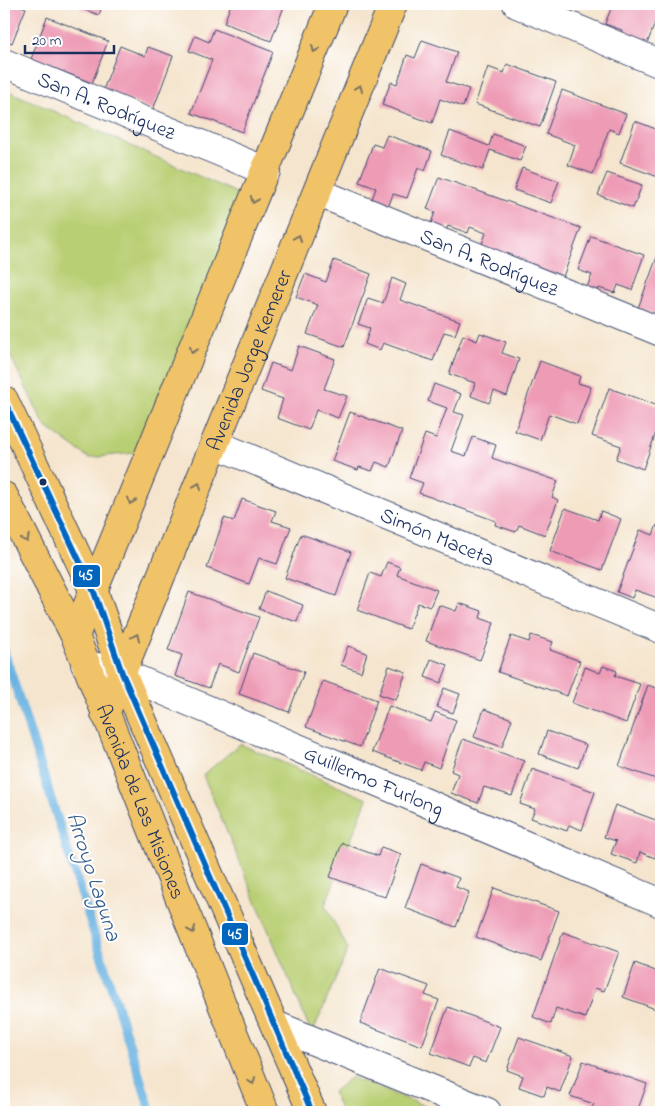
<svg xmlns="http://www.w3.org/2000/svg" width="665" height="1116" font-family="'Indie Flower',sans-serif">
  <style>
    .green { fill: #b9cf73; stroke: #6a7f68 }
    .lines { fill: none; stroke-linecap: round; stroke-linejoin: round }
    .stream { stroke: #69b3e1; stroke-width: 9 }
    .building { fill: #ee9bb6 }
    .minor-casing { stroke: #3c4a6f; stroke-width: 30 }
    .major-casing { stroke: #3c4a6f; stroke-width: 30 }
    .minor { stroke: #fff; stroke-width: 28 }
    .major { stroke: #f0c369; stroke-width: 28 }
    .bus-1-casing { stroke: #fff; stroke-width: 10 }
    .bus-1 { stroke: #0065bd; stroke-width: 6 }
    .oneway { stroke: #7b7263 }
    .bus-dot { fill: #1b2f5e; stroke: #fff; stroke-width: 2 }
    .labels { text-anchor: middle; stroke-width: 4; stroke-linejoin: round; paint-order: stroke }
    .street-label { font-size: 21px; fill: #1b2f5e; stroke: #fff }
    .water-label { font-size: 22px; font-style: italic; fill: #365d8c; stroke: #fff }
    .line-badge { stroke: #fff; stroke-width: 2 }
    .badge-label { font-size: 14px; text-anchor: middle; font-weight: bold; fill: #fff }
  </style>
  <rect width="100%" height="100%" fill="#fff"/>
  <filter id="ink" filterUnits="userSpaceOnUse"><feTurbulence type="fractalNoise" baseFrequency=".02" numOctaves="2"/><feDisplacementMap in="SourceGraphic" scale="10" xChannelSelector="R" yChannelSelector="G"/><feConvolveMatrix kernelMatrix="1 2 1 2 8 2 1 2 1" color-interpolation-filters="sRGB"/></filter>
  <filter id="wash" filterUnits="userSpaceOnUse"><feTurbulence type="fractalNoise" baseFrequency=".0096" numOctaves="4" result="noise"/><feDisplacementMap in="SourceGraphic" scale="20" xChannelSelector="R" yChannelSelector="G"/><feGaussianBlur stdDeviation="1.12" result="paint"/><feColorMatrix in="noise" values="0 0 0 0 0 0 0 0 0 0 0 0 0 0 0 0 0 1.4 0 .05"/><feComposite in="paint" operator="in"/></filter>
  <g filter="url(#wash)">
    <rect width="100%" height="100%" fill="#f5e5ce"/>
    <path class="green" d="M4 89 241 195 150 451 89 458 45 426 4 343Z
      M240 744 367 799 325 905 348 949 312 1034 203 775Z
      M351 1077 440 1112H341L333 1092Z"/>
    <g class="lines">
      <path class="stream" d="M4 651 151 1112"/>
    </g>
    <g id="blocks">
      <path class="building" d="M4 4H16L26 8 12 43 4 40Z
        M82 4H103L99 15 80 8Z
        M231 4H285L271 41 224 23Z
        M605 4H661V26L655 23 647 44 621 34 622 30 605 24 612 6Z
        M47 17 108 41 92 83 31 59Z
        M214 29 273 52 242 132 191 113 212 60 189 51 195 36 209 42Z
        M422 40 457 52 446 82 469 89 463 107 440 99 432 123 382 105 391 82 397 84 407 55 415 58Z
        M120 46 145 56 148 47 173 56 153 110 103 90Z
        M507 64 556 82 540 127 475 104 488 67 504 73Z
        M562 90 626 114 619 133 609 129 593 174 568 165 575 145 546 134Z
        M635 121 661 131V178L620 163Z
        M450 131 489 146 493 134 526 146 520 161 490 150 483 170 441 155Z
        M387 135 432 151 425 171 418 168 407 198 393 194 388 208 371 202 376 188 359 182 373 144 382 147Z
        M522 168 559 181 551 203 514 190Z
        M607 173 642 185 633 208 598 195Z
        M439 177 581 228 561 282 479 252 486 233 470 227 468 233 448 226 442 240 427 235 435 212 427 209Z
        M591 236 644 255 632 290 618 285 615 293 599 288 598 291 587 287 592 275 578 270Z
        M660 249H661V316L638 308Z
        M334 260 371 274 344 347 307 334 318 305 296 297 305 274 326 282Z
        M392 278 406 284 400 300 460 321 455 335 444 332 433 361 383 343 380 350 365 344 370 328 358 324 368 298 383 303Z
        M480 333 506 342 502 353 519 359 507 396 494 391 489 403 471 396 475 383 449 374 463 335 477 341Z
        M299 346 335 359 324 389 347 396 338 418 316 410 309 430 277 418 283 399 261 391 271 363 291 370Z
        M540 361 580 376 578 383 591 387 577 424 549 414 540 440 515 431Z
        M434 384 461 394 454 412 464 415 451 451 466 456 473 437 496 445 492 458 558 481 552 497 558 500 545 535 519 525 516 532 495 525 496 521 419 493 423 483 409 478 425 434 436 438 447 408 428 401Z
        M609 388 661 407V431L657 430 643 469 616 459 621 446 592 436Z
        M350 412 402 431 389 467 376 462 372 471 359 467 358 470 332 461Z
        M242 499 276 511 272 521 291 527 277 564 259 558 249 584 207 568 224 518 234 521Z
        M565 508 598 520 601 511 621 519 602 570 550 551Z
        M657 525 661 527V599L635 590 632 598 617 592 640 530 653 535Z
        M301 534 351 552 336 596 285 578Z
        M387 562 400 567 397 575 437 590 430 607 418 603 408 629 357 610 370 573 381 577Z
        M266 591 303 605 297 622 259 609Z
        M189 592 259 617 239 672 218 664 209 688 175 676 182 655 168 650Z
        M459 603 482 611 480 618 494 623 480 660 426 641 439 605 456 611Z
        M531 635 553 642 550 650 580 661 567 696 498 672 511 636 529 642Z
        M348 646 367 653 361 672 341 665Z
        M253 653 304 672 289 712 239 694Z
        M431 659 448 665 441 683 425 677Z
        M389 666 406 672 396 700 379 694Z
        M603 666 617 671 615 676 640 684 626 723 572 703 585 667 600 673Z
        M323 681 377 700 360 747 306 727Z
        M648 685 661 690V773L659 780 619 766Z
        M444 688 460 694 453 713 437 707Z
        M389 706 431 722 435 712 456 720 439 768 424 762 421 770 372 752Z
        M484 709 512 719 502 747 474 737Z
        M547 731 586 745 578 768 539 754Z
        M463 739 524 761 512 796 484 787 478 803 451 793 458 774 451 771Z
        M532 769 595 792 582 830 569 825 567 831 531 818 535 809 520 804Z
        M615 805 661 822V841L655 858 640 852 637 863 611 854 616 841 604 837Z
        M342 843 378 856 381 847 401 854 385 897 330 877Z
        M421 864 459 878 456 887 469 892 456 927 405 908Z
        M494 888 559 911 541 961 476 937Z
        M563 932 619 952 604 991 595 988 585 1018 556 1008 551 1024 533 1017Z
        M635 963 658 972 661 964V1011L623 997Z
        M380 968 429 986 425 995 439 1000 422 1046 360 1023Z
        M448 1007 500 1027 486 1063 473 1058 469 1067 431 1053Z
        M519 1037 573 1056 560 1092 547 1087 544 1096 519 1087 523 1076 507 1070Z
        M583 1061 647 1084 637 1112H590L594 1104 570 1096Z"/>
    </g>
  </g>
  <g filter="url(#ink)">
    <use href="#blocks" fill-opacity="0" stroke="#3c4a6f" stroke-width="1"/>
    <g class="lines">
      <g class="minor-casing">
        <g id="minor">
          <path d="M517 4 661 64"/>
          <path id="s1" d="M4 63 266 171"/>
          <path id="s2" d="M317 192 661 332"/>
          <path id="s3" d="M215 444 661 629"/>
          <path id="s4" d="M85 664 122 673 661 903"/>
          <path d="M275 1025 487 1112"/>
        </g>
      </g>
      <g class="major-casing">
        <g id="major">
          <path d="M4 400 94 592 122 673 312 1112"/>
          <path id="s5" d="M4 496 75 636 265 1112"/>
          <path d="M75 636 333 4"/>
          <path id="s6" d="M105 714 393 4"/>
        </g>
      </g>
      <use href="#minor" class="minor"/>
      <use href="#major" class="major"/>
      <g class="bus-1-casing">
        <path id="bus-1" d="M4 400 94 592 122 673 312 1112"/>
      </g>
      <use href="#bus-1" class="bus-1"/>
    </g>
    <defs><path id="oneway-chevron" d="M-2-3.5L2.5 0L-2 3.5" fill="none" stroke-width="1.6" stroke-linecap="round" stroke-linejoin="round" transform="scale(1.25)"/></defs>
    <g class="oneway">
      <use href="#oneway-chevron" transform="translate(315 49) rotate(112)"/>
      <use href="#oneway-chevron" transform="translate(359 88) rotate(-68)"/>
      <use href="#oneway-chevron" transform="translate(254 200) rotate(112)"/>
      <use href="#oneway-chevron" transform="translate(298 238) rotate(-68)"/>
      <use href="#oneway-chevron" transform="translate(193 350) rotate(112)"/>
      <use href="#oneway-chevron" transform="translate(198 486) rotate(-68)"/>
      <use href="#oneway-chevron" transform="translate(131 501) rotate(112)"/>
      <use href="#oneway-chevron" transform="translate(26 539) rotate(63)"/>
      <use href="#oneway-chevron" transform="translate(136 637) rotate(-68)"/>
      <use href="#oneway-chevron" transform="translate(192 930) rotate(68)"/>
      <use href="#oneway-chevron" transform="translate(252 1081) rotate(68)"/>
    </g>
  </g>
  <circle class="bus-dot" cx="43" cy="482" r="4.5"/>
  <g class="labels">
    <g class="street-label">
      <text dy="7" stroke="none"><textPath href="#s1" startOffset="111">San A. Rodríguez</textPath></text>
      <text dy="7" stroke="none"><textPath href="#s2" startOffset="186">San A. Rodríguez</textPath></text>
      <text dy="7" stroke="none"><textPath href="#s6" startOffset="382">Avenida Jorge Kemerer</textPath></text>
      <text dy="7" stroke="none"><textPath href="#s3" startOffset="241">Simón Maceta</textPath></text>
      <text dy="7" stroke="none"><textPath href="#s4" startOffset="312">Guillermo Furlong</textPath></text>
      <text dy="7" stroke="none"><textPath href="#s5" startOffset="335">Avenida de Las Misiones</textPath></text>
    </g>
    <g class="water-label">
      <text transform="translate(95 876) rotate(72)" y="8">Arroyo Laguna</text>
    </g>
  </g>
  <g class="line-badge">
    <rect x="72" y="564" width="29" height="24" rx="5" fill="#0065bd"/>
    <rect x="221" y="922" width="28" height="24" rx="5" fill="#0065bd"/>
  </g>
  <g class="badge-label">
    <text x="86" y="580">45</text>
    <text x="235" y="939">45</text>
  </g>
  <rect width="665" height="1116" fill="none" stroke="#fff" stroke-width="20"/>
  <path d="M25 45v8h89v-8" fill="none" stroke="#1b2f5e" stroke-width="2.5"/>
  <text x="32" y="45" font-size="15" fill="#1b2f5e" stroke="#ffffff" stroke-width="4" paint-order="stroke">20 m</text>
</svg>
